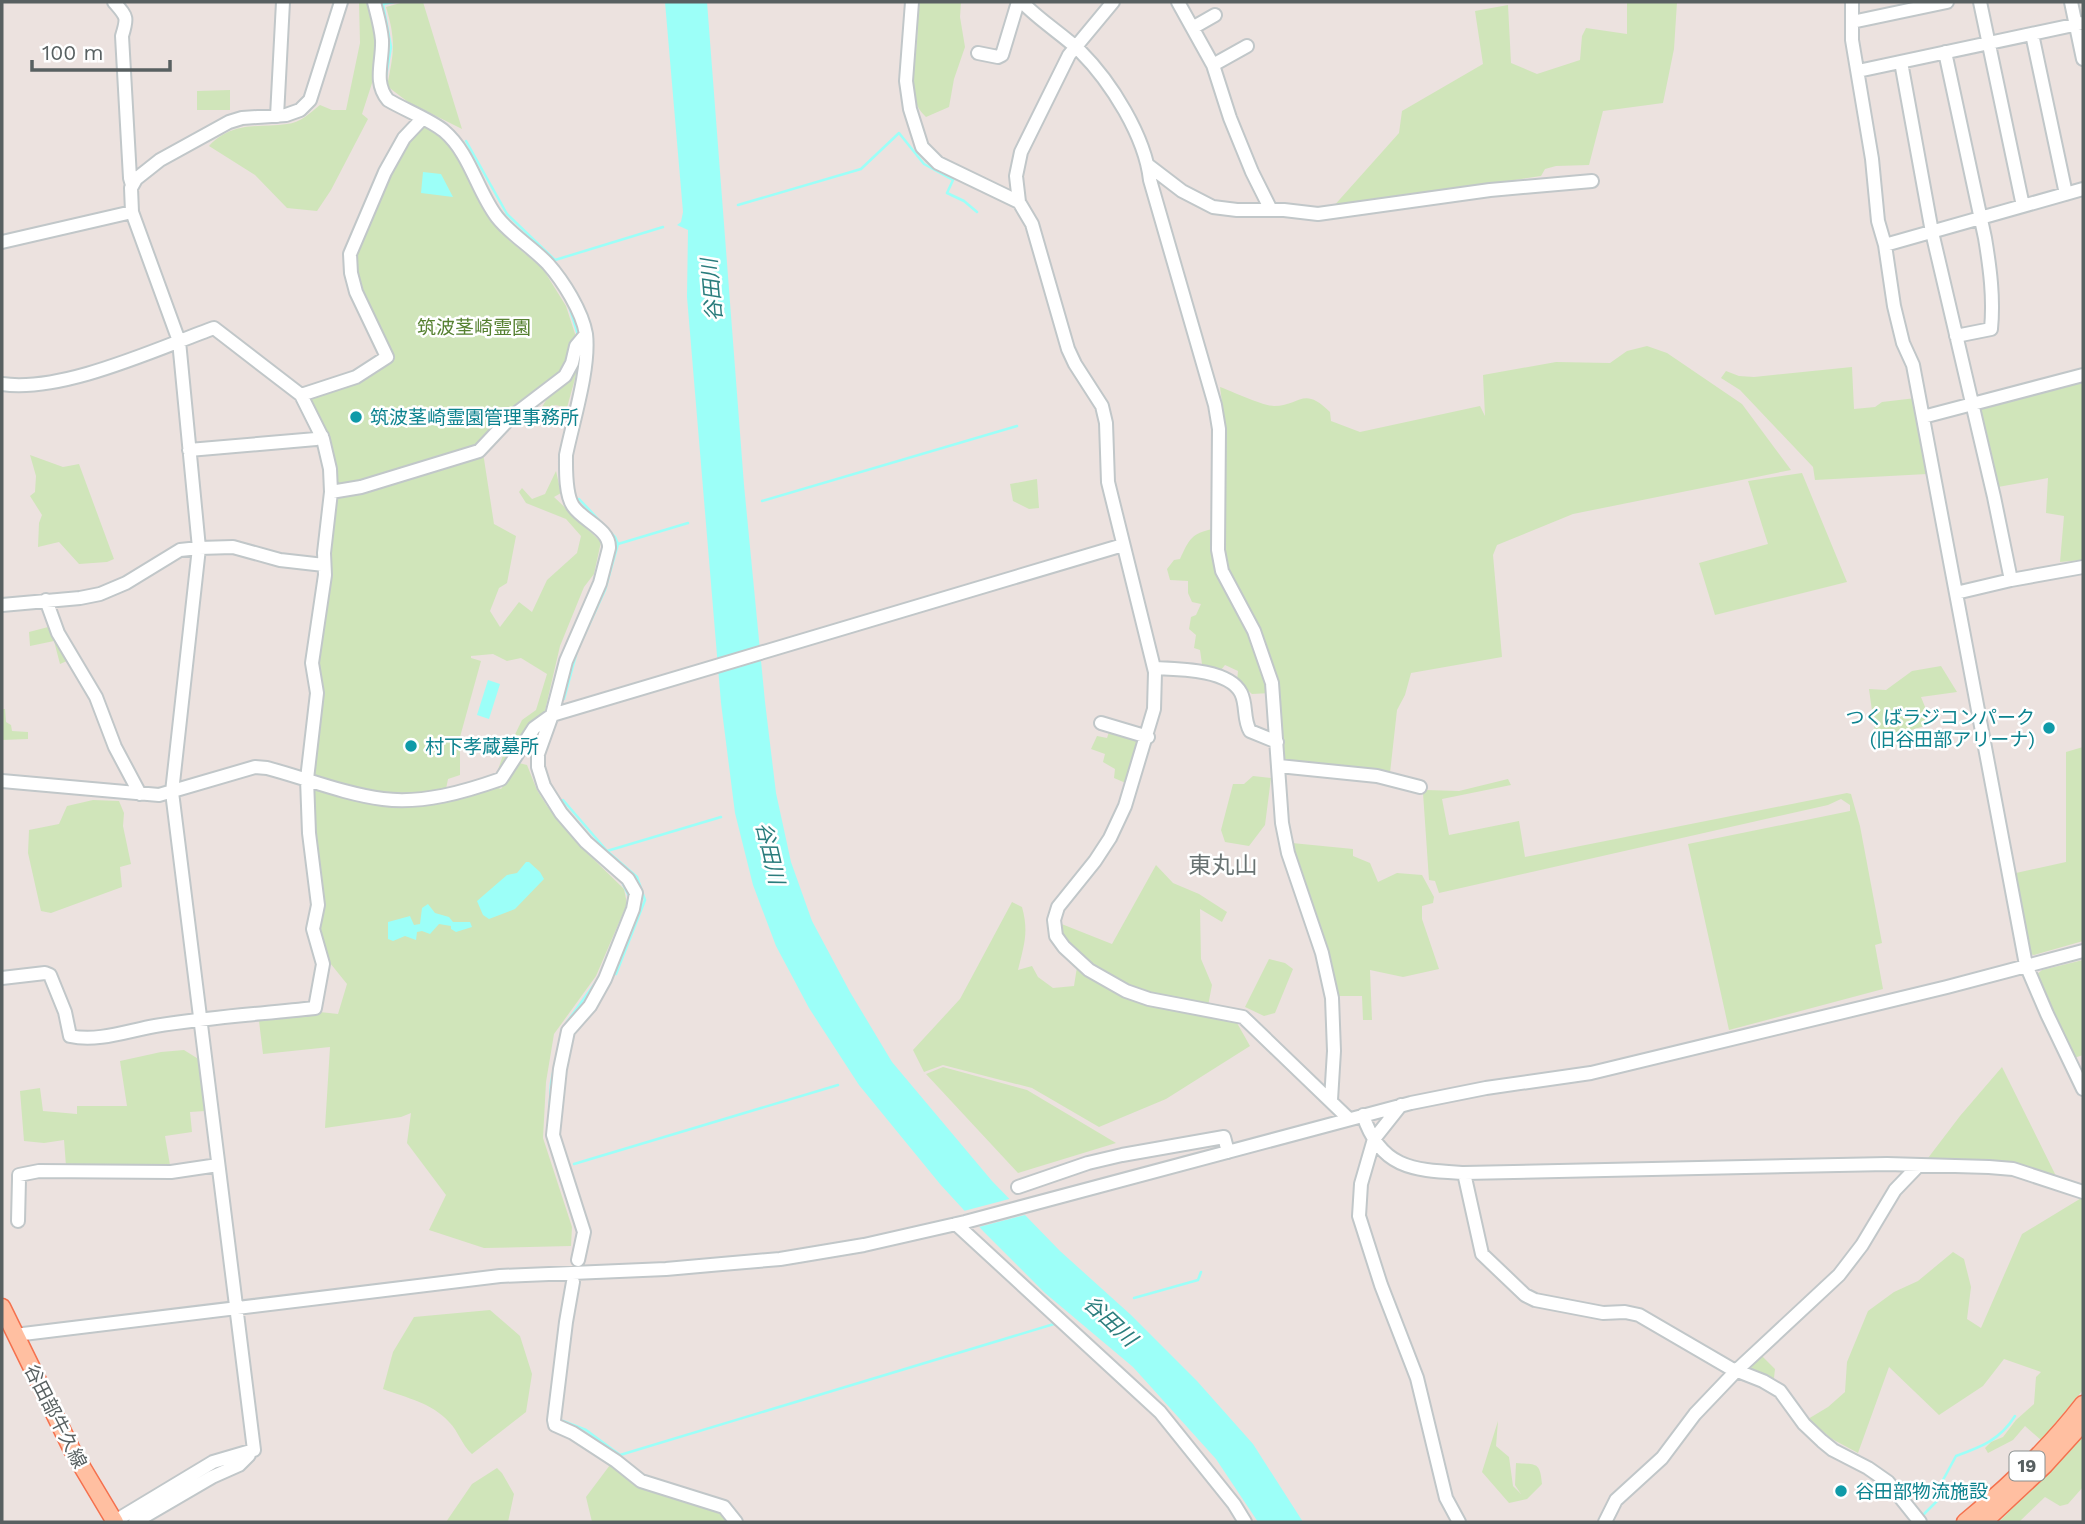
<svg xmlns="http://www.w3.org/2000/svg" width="2085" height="1524" font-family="'Work Sans','Noto Sans JP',sans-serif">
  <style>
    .green { fill: #d0e5ba }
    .water { fill: #9cfff8 }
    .pier { fill: #ece2df }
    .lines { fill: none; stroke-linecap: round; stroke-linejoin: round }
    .stream { stroke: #9cfff8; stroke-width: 2.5 }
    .minor-casing { stroke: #c1c7c9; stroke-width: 16 }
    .major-casing { stroke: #f5714e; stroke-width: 19 }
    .minor { stroke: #fff; stroke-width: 12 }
    .major { stroke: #ffbfa1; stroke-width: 16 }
    .culture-dot { fill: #0f9aa8; stroke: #fff; stroke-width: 2.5 }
    .labels { text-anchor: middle; stroke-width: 5; stroke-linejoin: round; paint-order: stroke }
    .shield { fill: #fff; stroke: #8a9090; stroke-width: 2 }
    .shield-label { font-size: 18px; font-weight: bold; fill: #586061 }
    .park-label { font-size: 19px; fill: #558030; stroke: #fff }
    .culture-label { font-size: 19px; fill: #0d838f; stroke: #fff; text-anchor: start }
    .street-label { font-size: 19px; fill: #586061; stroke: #fff }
    .water-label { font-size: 21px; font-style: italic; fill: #2a7d7d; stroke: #fff }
    .quarter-label { font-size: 23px; fill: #697373; stroke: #fff }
  </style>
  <rect width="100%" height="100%" fill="#ece2df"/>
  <path class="green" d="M359 2H370L378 43 374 77 362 114 368 119 331 190 317 211 287 208 255 175 209 146C233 121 256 128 287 124 300 123 310 113 320 105L332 110H346L360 43Z
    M404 2H423L462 129 408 102 387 86C394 53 396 40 386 7Z
    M917 2H961L960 17 965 47 954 79 949 107 926 117C904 97 915 67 917 42 918 29 917 15 917 2Z
    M1627 2H1677L1674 49 1663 103 1603 111 1589 165 1556 166 1545 169 1541 176 1332 208 1399 133 1402 111 1483 64 1475 11 1508 5 1511 63 1537 74 1580 60 1582 36 1586 28 1627 34Z
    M230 90V110H197V91Z
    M422 125 444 140 461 163 485 211 510 241 543 269 566 306 576 337 565 370 480 446 484 459 494 524 516 536 507 583 499 588 490 611 500 627 519 602 532 612 547 580 577 553 581 536 566 519 526 503 519 492 522 488 532 499 545 494 556 471 561 493 554 497 601 542 594 574 584 587 560 646 544 715 505 767 497 773 504 752 507 751 522 720 536 710 547 674 521 658 507 661 493 654 471 656V658L481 661 460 737V775L448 779 446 789C393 798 367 790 316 776L312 770 316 664 336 498 308 396 390 358 359 288 353 257 381 193 411 136Z
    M1647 346 1667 353 1742 404 1791 470 1573 514 1497 545 1493 555 1502 657 1411 673 1405 695 1397 710 1390 773 1336 766 1282 763 1277 693 1225 571 1220 525 1226 527C1225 480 1227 433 1220 387 1231 391 1263 406 1274 406 1300 406 1303 385 1330 412L1331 421 1360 432 1480 406 1485 416 1483 375 1556 362 1610 363 1627 351Z
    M579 353 578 368 563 422 564 407 555 405 538 414 549 395Z
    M1852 367 1854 409 1875 407 1882 402 1916 398 1928 471 1927 474 1815 480 1813 467 1740 390 1721 378 1726 371 1739 376 1754 377Z
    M2083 380V560L2060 562 2064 516 2046 513 2048 478 1998 487 1978 408Z
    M30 455 63 467 79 464 114 559 107 562 79 564 59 542 38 547 39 523 42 515 30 496 35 492 36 476Z
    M1802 473 1847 582 1715 615 1699 563 1768 544 1748 481Z
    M1037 479 1039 508 1029 509 1013 501 1010 484Z
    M1213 529 1271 693 1252 694 1237 681 1238 671 1225 665 1221 670 1202 664 1200 650 1194 648 1196 635 1189 629 1191 617 1196 615 1201 604 1192 602 1188 593V581L1170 580 1167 569 1174 560 1180 559C1189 540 1191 533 1213 529Z
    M52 626 69 660 60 664 54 641 30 646 29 632Z
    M1941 666 1957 692 1921 697 1932 724 1876 740 1869 689 1886 690 1912 671Z
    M2 709H5L6 722 11 725 12 731 28 732V739L2 740Z
    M1110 729 1142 741 1128 784 1114 778 1115 769 1103 762 1105 754 1091 749 1097 736 1107 738Z
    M2083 747V941L2034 955 2029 954 2016 873 2066 862V752Z
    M519 763 527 765 537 790 547 806 582 848 624 889 627 904 596 976 554 1034 546 1082 543 1138 572 1227 571 1246 484 1248 429 1230 446 1195 407 1143 411 1113 401 1117 325 1128 330 1047 263 1054 259 1021 320 1012 338 1014 347 984 326 958 317 926 310 784 369 800 493 786 501 789Z
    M1253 776 1271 778 1265 825 1249 846 1225 842 1221 830 1233 784H1244Z
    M1508 779 1511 785 1442 799 1449 835 1519 821 1525 857 1847 793 1851 794 1860 826 1882 943 1875 945 1883 989 1729 1030 1688 844 1850 811V805L1841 799 1828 805 1439 893 1435 881 1429 880 1423 793 1426 790 1459 791Z
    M93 800 119 801 124 813 123 826 131 864 120 867 122 887 51 913 41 911 28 853 29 830 59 824 67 806Z
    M1292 843 1353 849V856L1370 863 1378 882 1397 873 1422 875 1434 897 1433 903 1422 906V919L1439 969 1403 977 1370 970 1372 1020H1363L1362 996H1337L1292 853Z
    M1156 865 1173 883 1199 894 1227 912 1222 922 1200 909 1201 959 1212 985 1208 1006C1158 996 1074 981 1059 923L1112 944Z
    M1012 902 1022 907C1029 932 1024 945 1018 970L1032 966 1038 977 1053 988 1074 986 1077 967 1107 988 1141 1002 1224 1017 1237 1023 1250 1046 1166 1099 1099 1127 1032 1088 943 1065 924 1072 913 1050 960 999Z
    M1269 959 1285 963 1293 969 1275 1013 1264 1016 1245 1007Z
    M2083 960V1055L2074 1058 2035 976 2042 970Z
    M184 1050 200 1060 205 1111 190 1112 192 1132 165 1136 170 1165 66 1166 64 1140 44 1143 24 1141 20 1091 40 1088 43 1111 77 1114V1106H127L120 1061 161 1052Z
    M943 1067 1027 1090 1116 1143 1018 1173 926 1074Z
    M2002 1067 2056 1176 2030 1167 1997 1161 1984 1164 1925 1162 1960 1116Z
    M2083 1197V1390L2041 1440 2025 1426 2013 1440 1988 1453 1985 1448 1991 1442 2003 1437 2016 1420 2034 1404 2036 1377 2041 1372 2004 1359 1983 1386 1939 1415 1889 1367 1858 1453 1832 1439 1808 1419 1828 1407 1845 1392 1847 1362 1868 1311 1894 1292 1918 1281 1953 1252 1964 1259 1971 1287 1967 1319 1981 1328 2022 1234Z
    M490 1310 520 1336 532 1374 526 1412 472 1454C461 1444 459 1432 449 1422 432 1403 407 1398 383 1389L393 1352 414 1317Z
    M1762 1356 1775 1369 1774 1378 1772 1380 1747 1367Z
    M1498 1421 1496 1446 1509 1457 1513 1486 1521 1494 1515 1485 1516 1463C1536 1465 1540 1461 1542 1484L1527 1499 1509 1503 1482 1472Z
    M2083 1435V1487L2068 1504 2060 1506 2045 1497 2019 1522H1999Z
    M610 1465 643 1489 676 1494 718 1511 728 1522H592L586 1497Z
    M497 1468 502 1473 514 1494 508 1522H446L472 1484Z"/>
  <path class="water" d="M665 2H707L744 485 765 702 776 793 791 862 812 921 850 992 892 1062 992 1181 1060 1251 1131 1315 1197 1381 1253 1444 1303 1522H1258L1216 1459 1133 1367 1045 1293 984 1232 940 1184 859 1085 809 1008 776 946 753 885 735 813 721 703 687 297 688 230 677 225 681 222 683 212Z
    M423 172 441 174 453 197 421 193Z
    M488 680 500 684 489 719 477 715Z
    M526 862H529L540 872 544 879 515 909 489 919 483 915 477 901 507 875 517 873Z
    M428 904 435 913 449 917 453 922H470L472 927 456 932 451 929V926L439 924 430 934 422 931 417 932 416 940 405 936 393 941 388 939V922L410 916 414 925 420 924 422 908Z"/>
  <path class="pier" d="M1013 1198 1029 1214 975 1228 960 1212Z"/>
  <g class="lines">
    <path class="stream" d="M386 76 391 47 383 4 394 2
      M466 141 507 214 555 260 663 227
      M738 205 861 169 899 133 924 164 953 180 947 193 964 201 977 212
      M569 306 578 335
      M762 501 1017 426
      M618 544 688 523
      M564 699 577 651 605 590 618 544 615 537 579 499
      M563 800 607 851 637 877 645 900 616 974
      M607 851 721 817
      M622 882 630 898
      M549 1117 551 1083 562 1029 596 982
      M574 1164 838 1085
      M1134 1298 1198 1280 1201 1272
      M563 1421 586 1430 620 1455 1054 1324
      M1923 1515 1937 1501 1943 1480 1956 1456C1981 1447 2000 1440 2015 1416"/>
    <g class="minor-casing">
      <path id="minor" d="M114 2C127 17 128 17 122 36L130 178 132 185
        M374 2C377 14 381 27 382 40 383 62 373 82 388 100 403 109 431 120 444 131 470 153 477 191 497 217 511 235 532 247 548 264 563 281 582 311 586 334 590 368 573 421 566 455 566 469 565 494 573 506 583 521 610 529 609 548L600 583 566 661 552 715 538 754V767L544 786 561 813 586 842 628 879 636 893 633 909 605 979 590 1006 568 1031 560 1069 553 1135 584 1232 578 1260
        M912 2 906 81 910 109 922 147 938 163 1019 202
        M1022 2C1039 20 1062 34 1080 51 1111 82 1145 136 1150 180L1215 405 1219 429 1218 550 1222 571 1254 631 1272 683 1282 823 1288 853 1322 953 1332 998 1334 1051 1331 1100
        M1113 2 1069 55 1021 152 1016 176 1019 202 1032 224 1068 349 1075 364 1102 406 1106 423 1108 482 1155 672 1154 709 1125 806 1110 838 1095 861 1058 907 1054 920 1056 936 1064 947 1089 970 1126 991 1149 999 1243 1017 1349 1119
        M1178 2 1213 65 1230 118 1252 172 1271 210
        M1852 2V40L1872 159 1878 221 1885 245 1894 306 1903 343 1913 365 2026 965 2047 1014 2083 1089
        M1980 2 2023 206
        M2071 2 2083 59
        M1852 22 1947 2
        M1194 27 1215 15
        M2032 34 2066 194
        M1945 52 1985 238C1990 268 1994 298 1991 329L1956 336
        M978 53 998 57 1002 55 1018 2
        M1901 62 1932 232 1994 497 2011 580 1956 593
        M1213 65 1247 46
        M1858 71 2083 23
        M277 116 283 2
        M1148 165 1182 191 1213 207 1237 210H1284L1318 214 1490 190 1592 181
        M2 242 132 212
        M1885 245 2083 189
        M2 384C62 393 156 349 214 328L301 395 323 439 330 469 331 492 324 553 325 575 312 663 317 693 307 779 309 833 318 905 313 929 323 964 315 1008C262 1014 208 1017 155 1026 127 1031 98 1042 70 1036L65 1012 50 975 45 973 2 978
        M301 395 356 377 387 357 356 292 351 273 350 254 385 172 404 138 422 119
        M1923 417 2083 375
        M189 450 316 439 322 436
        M331 492 361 487 479 451 510 418 565 376 572 363 576 346 586 334
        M2011 580 2083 567
        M46 600 58 633 96 697 115 747 140 794
        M2 605 80 598 100 594 126 583 180 550 199 548 233 547 280 560 324 565
        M1154 668C1178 669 1229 669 1241 693 1247 705 1243 719 1250 731L1277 742
        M1101 723 1148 737
        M1279 766 1377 776 1420 787
        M2 781 159 795 255 767 267 768C305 778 344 794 383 799 423 804 464 792 501 779L534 728 552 715 1123 545
        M1401 1105 1374 1139 1361 1184 1359 1216 1381 1285 1417 1378 1446 1498 1459 1522
        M1363 1115C1381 1170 1415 1170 1464 1173L1887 1164 1989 1167 2013 1169 2083 1192
        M1464 1173 1482 1254 1525 1295 1535 1300 1603 1313 1625 1312 1639 1315 1730 1368 1763 1381 1780 1391 1804 1424 1822 1441 1833 1450 1868 1468 1888 1482 1920 1522
        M1018 1187 1088 1163 1122 1155 1224 1137 1228 1152
        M18 1221 19 1179V1175L39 1171 171 1172 218 1165
        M956 1224 1160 1412 1234 1504 1245 1522
        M573 1282 566 1322 554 1420 555 1425 573 1433 616 1461 641 1481 724 1507 736 1522
        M15 1335 500 1276 666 1269 722 1264 780 1259 864 1245 965 1222 1411 1103 1486 1088 1591 1073 1947 987 2083 951
        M254 1450 172 792 199 548 179 341 132 212 131 188 136 179 160 160 229 122 242 118 286 115 300 110 310 100 341 2
        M115 1521 213 1462 254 1450
        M135 1522 212 1477 239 1465 249 1455
        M1605 1522 1616 1500 1662 1458 1695 1414 1737 1370 1839 1275 1862 1245 1895 1190 1919 1165"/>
    </g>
    <g class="major-casing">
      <path id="major" d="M2 1307 72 1450 115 1522
        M1965 1522C2008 1487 2049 1448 2083 1404
        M1984 1522 2045 1465 2083 1423"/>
    </g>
    <use href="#minor" class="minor"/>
    <use href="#major" class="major"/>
  </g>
  <g class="culture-dot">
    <circle cx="356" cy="417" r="7"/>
    <circle cx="2049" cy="728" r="7"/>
    <circle cx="411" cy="746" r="7"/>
    <circle cx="1841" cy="1491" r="7"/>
  </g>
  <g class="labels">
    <rect class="shield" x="2009.5" y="1451.5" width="35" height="29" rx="5"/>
    <g class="shield-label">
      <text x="2027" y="1472">19</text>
    </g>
    <g class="park-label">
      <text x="474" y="334">筑波茎崎霊園</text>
    </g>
    <g class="culture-label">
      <text x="370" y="424">筑波茎崎霊園管理事務所</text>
      <text x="2035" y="724" text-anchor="end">つくばラジコンパーク<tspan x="2035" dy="22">(旧谷田部アリーナ)</tspan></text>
      <text x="425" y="753">村下孝蔵墓所</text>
      <text x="1855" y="1498">谷田部物流施設</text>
    </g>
    <g class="street-label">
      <text transform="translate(56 1416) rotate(63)" y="7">谷田部牛久線</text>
    </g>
    <g class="water-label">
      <text transform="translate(712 290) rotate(-95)" y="7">谷田川</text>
      <text transform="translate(770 853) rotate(77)" y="7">谷田川</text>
      <text transform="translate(1110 1321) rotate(43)" y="7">谷田川</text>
    </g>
    <g class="quarter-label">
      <text x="1223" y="873">東丸山</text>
    </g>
  </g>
  <rect width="2085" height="1524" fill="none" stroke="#586061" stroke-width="7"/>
  <path d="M32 60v10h138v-10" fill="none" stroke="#586061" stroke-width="3.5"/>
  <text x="42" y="60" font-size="21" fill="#586061" stroke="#ffffff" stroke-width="5" paint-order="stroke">100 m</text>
</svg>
